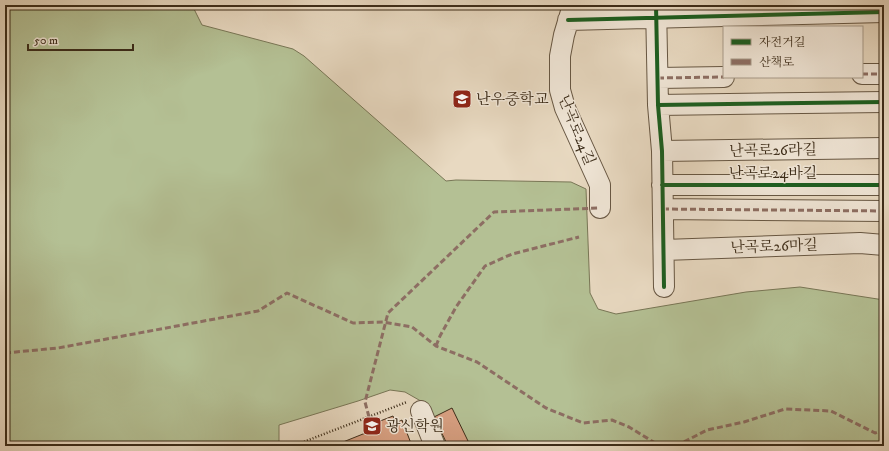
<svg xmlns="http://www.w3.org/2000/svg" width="889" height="451" font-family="'IM FELL DW Pica','Noto Serif KR',serif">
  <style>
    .green { fill: #b4c094; stroke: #787656 }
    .building { fill: #d8a082; stroke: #3c2c19 }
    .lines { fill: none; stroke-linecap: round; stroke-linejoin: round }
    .minor-casing { stroke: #675743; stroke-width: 22 }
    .path { stroke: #3c2c19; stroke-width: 2.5; stroke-dasharray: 1 2; stroke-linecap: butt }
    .minor { stroke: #f0e6d7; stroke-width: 20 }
    .quiet { stroke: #8d6e63; stroke-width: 3; stroke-dasharray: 6 3; stroke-linecap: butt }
    .cycleway-casing { stroke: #f0e6d7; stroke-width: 6 }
    .cycleway { stroke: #1b5e20; stroke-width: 4 }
    .labels { text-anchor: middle; stroke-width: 3; stroke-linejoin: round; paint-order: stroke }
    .poi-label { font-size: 15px; fill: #3c2c19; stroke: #f0e6d7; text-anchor: start }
    .street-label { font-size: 15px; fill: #3c2c19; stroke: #f0e6d7 }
  </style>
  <rect width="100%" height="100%" fill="#e8d9c1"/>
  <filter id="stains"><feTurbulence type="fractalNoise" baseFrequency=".005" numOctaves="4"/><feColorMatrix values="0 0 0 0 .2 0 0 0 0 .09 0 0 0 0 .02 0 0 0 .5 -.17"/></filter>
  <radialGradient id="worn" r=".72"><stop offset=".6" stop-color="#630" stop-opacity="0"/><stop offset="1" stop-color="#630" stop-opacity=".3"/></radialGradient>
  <path class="green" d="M5 5H192L202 25 293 49 304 56 446 181 456 180 571 182 586 189 590 293 598 309 616 314 746 292 800 287 884 300V446H443L426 404 405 392 390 390 358 401 279 425V446H5Z"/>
  <path class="building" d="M452 408 468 441 458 446H448L434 417Z
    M393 416 396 423 402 420 412 446H333L378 428 375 423Z"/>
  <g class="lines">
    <g class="minor-casing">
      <path id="minor" d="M573 5 564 35 560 56V90L565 108 600 185V208
        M656 5 658 105 662 151 664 287
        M568 20 884 12
        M862 74H884
        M658 78 724 77
        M658 105 884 102
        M662 151 884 148
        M662 185H884
        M663 209 884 211
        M664 250 860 243 884 245
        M421 411 435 446"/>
    </g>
    <path class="path" d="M293 446 407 402"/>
    <use href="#minor" class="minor"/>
    <path class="quiet" d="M862 74H884
      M658 78 724 77
      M663 209 884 211
      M436 346 440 336 456 307 485 266 512 254 579 237
      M5 353 58 348 258 311 287 293 353 323 383 322 412 327 436 346 477 362 546 408 583 423 612 420 629 427 660 446
      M369 417 365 402 388 313 494 212 600 208
      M676 446 707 430 744 422 785 409 831 411 875 433 884 430"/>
    <g class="cycleway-casing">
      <path id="cycleway" d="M656 5 658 105 662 151 664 287
        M568 20 884 12
        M658 105 884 102
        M662 185H884"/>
    </g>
    <use href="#cycleway" class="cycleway"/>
  </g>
  <defs>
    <g id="school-square" transform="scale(1)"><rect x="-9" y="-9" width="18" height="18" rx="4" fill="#8f2418" stroke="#f0e6d7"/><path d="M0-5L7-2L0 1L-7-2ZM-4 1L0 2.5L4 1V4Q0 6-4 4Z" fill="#fff"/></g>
  </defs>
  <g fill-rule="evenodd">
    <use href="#school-square" x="462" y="99"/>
    <use href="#school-square" x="372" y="426"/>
  </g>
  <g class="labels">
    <g class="poi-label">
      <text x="476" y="104">난우중학교</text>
      <text x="386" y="431">광신학원</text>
    </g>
    <g class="street-label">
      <text transform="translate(577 130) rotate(68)" y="5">난곡로24길</text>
      <text transform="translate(773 150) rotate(-1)" y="5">난곡로26라길</text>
      <text x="773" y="178">난곡로24바길</text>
      <text transform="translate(774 246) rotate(-2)" y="5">난곡로26마길</text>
    </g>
  </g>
  <rect width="889" height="451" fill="none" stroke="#e8d9c1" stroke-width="20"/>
  <rect x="6" y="6" width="877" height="439" fill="none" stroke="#3c2c19" stroke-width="2"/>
  <rect x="10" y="10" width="869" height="431" fill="none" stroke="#3c2c19"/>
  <rect x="723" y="26" width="140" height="52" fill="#f0e6d7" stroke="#a89c8b"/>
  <rect x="731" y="39" width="20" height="6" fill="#1b5e20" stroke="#a89c8b"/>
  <text x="759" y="46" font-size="12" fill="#3c2c19">자전거길</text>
  <rect x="731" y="59" width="20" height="6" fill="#8d6e63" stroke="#a89c8b"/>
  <text x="759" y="66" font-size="12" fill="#3c2c19">산책로</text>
  <path d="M28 44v6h105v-6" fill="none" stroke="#3c2c19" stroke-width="2"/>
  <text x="34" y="44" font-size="12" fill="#3c2c19" stroke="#f0e6d7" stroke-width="3" paint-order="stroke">50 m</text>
  <rect width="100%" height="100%" filter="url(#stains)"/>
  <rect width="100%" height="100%" fill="url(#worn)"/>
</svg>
